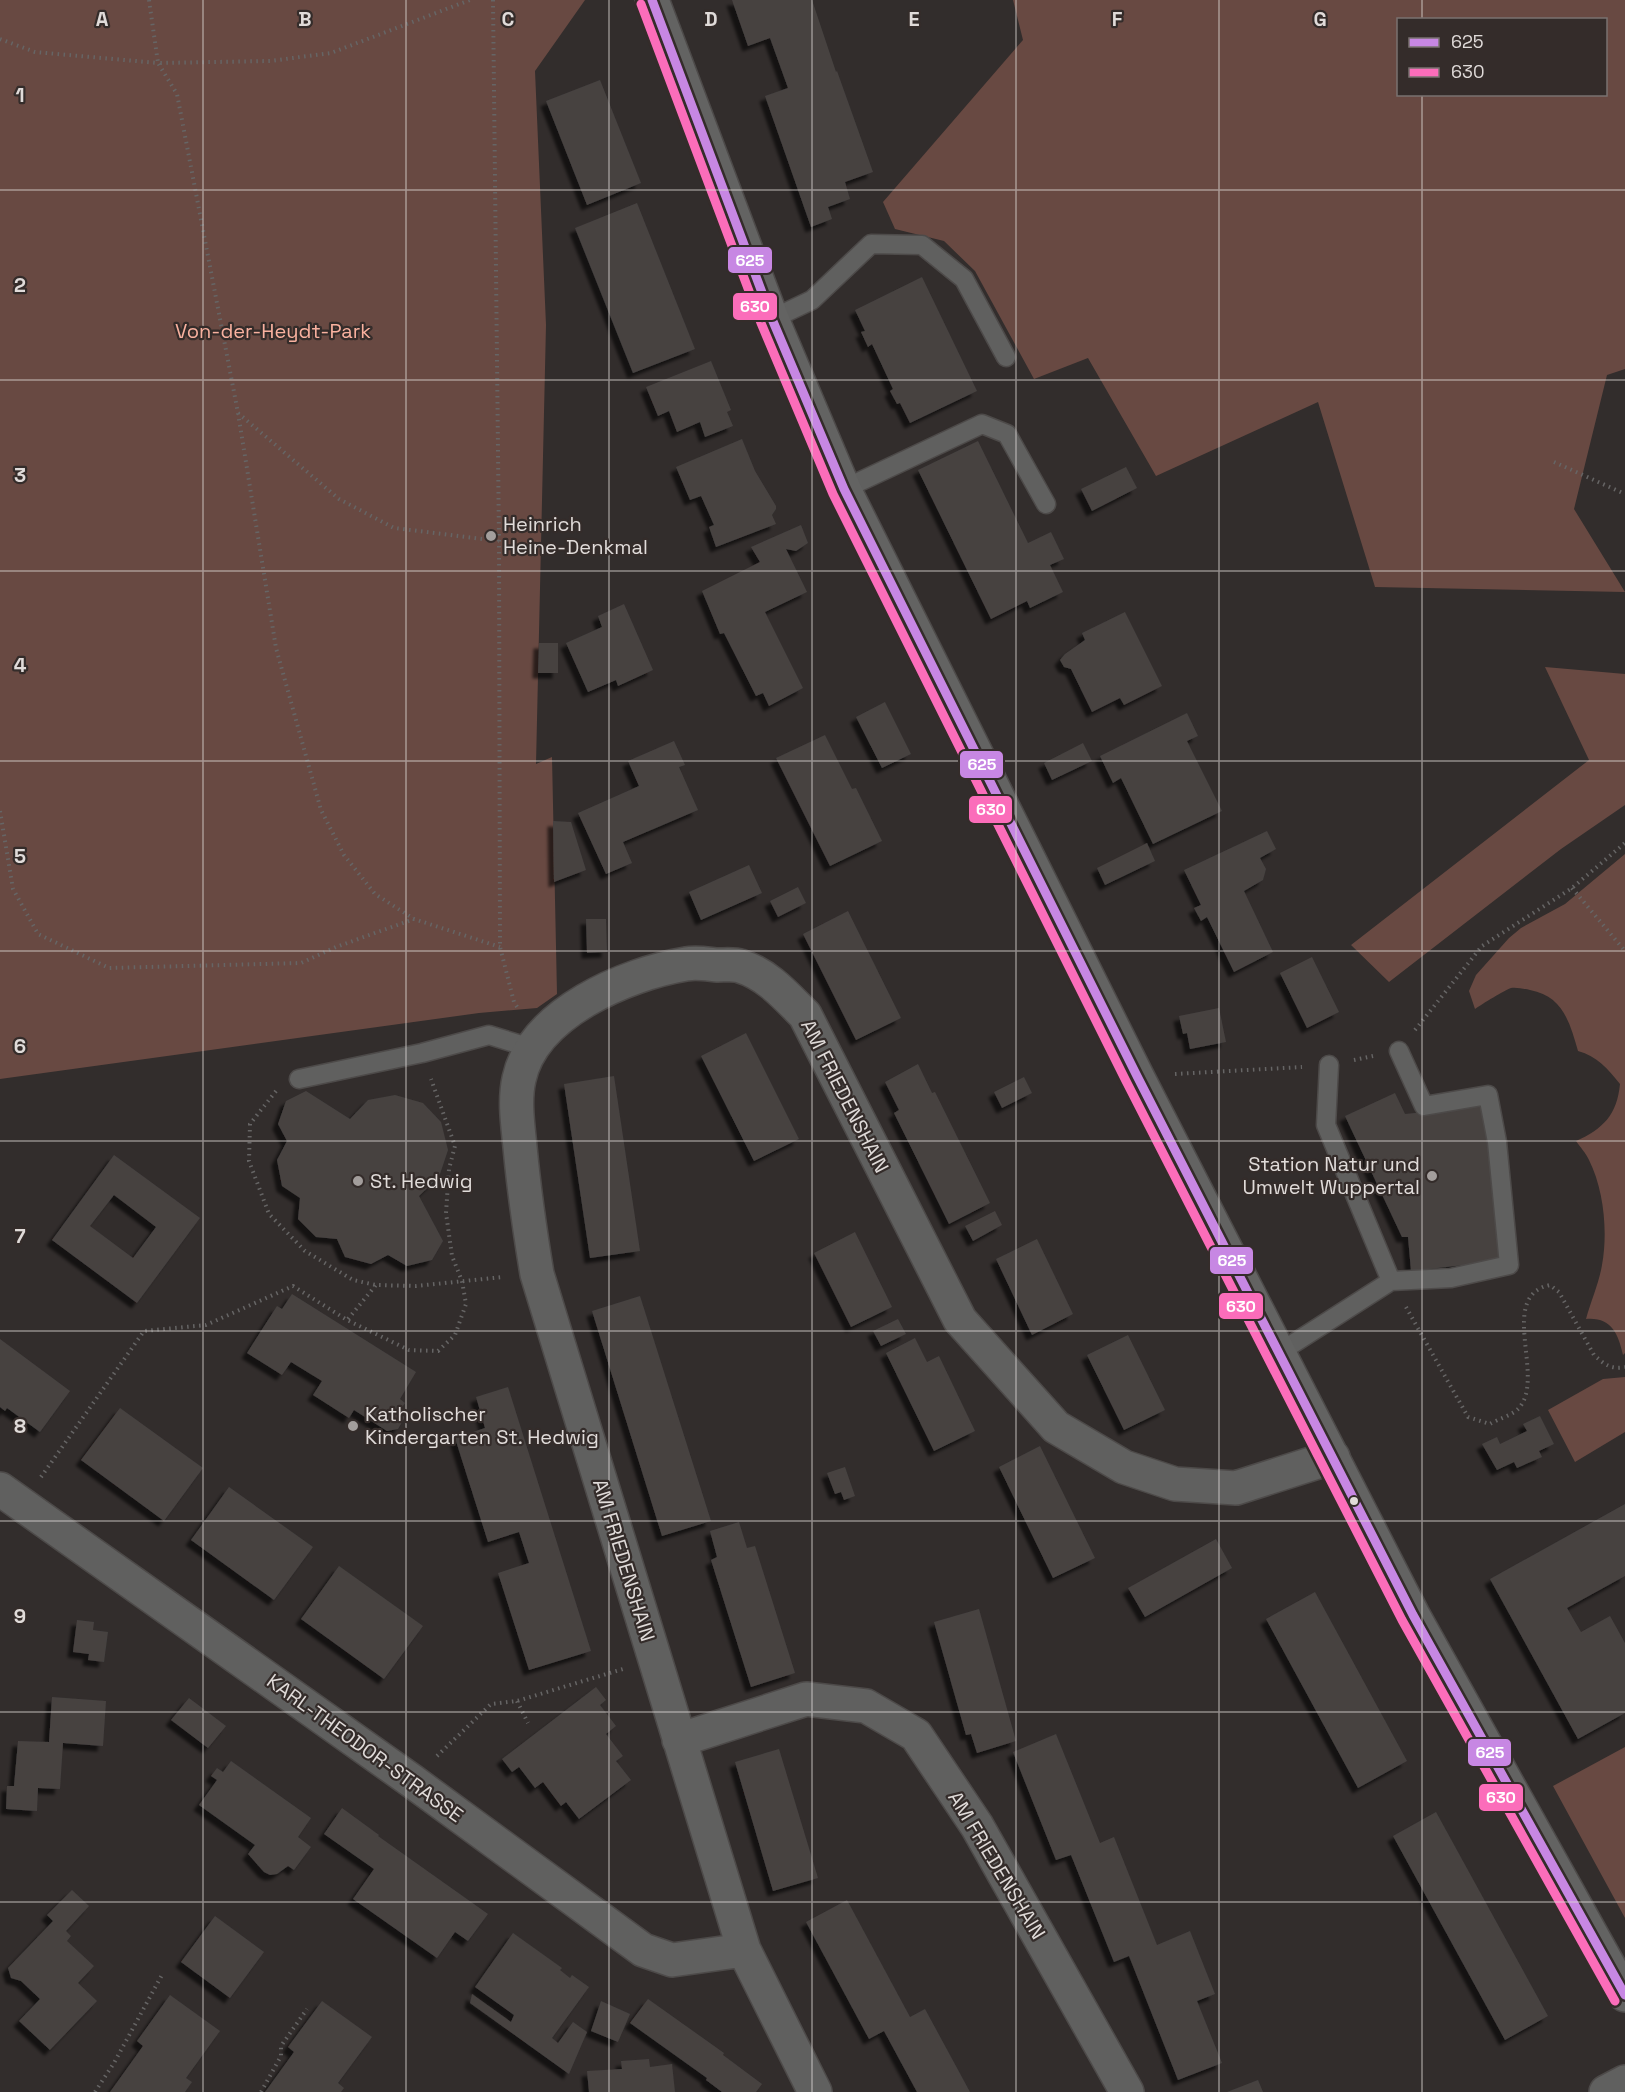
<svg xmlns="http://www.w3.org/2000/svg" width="1625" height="2092" font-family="'Space Grotesk',sans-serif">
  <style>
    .green { fill: #684942; fill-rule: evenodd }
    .building { fill: #464241; fill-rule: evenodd; filter: url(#shadow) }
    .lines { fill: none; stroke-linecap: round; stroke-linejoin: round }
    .service-casing { stroke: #4d4a49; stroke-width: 21 }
    .minor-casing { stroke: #4d4a49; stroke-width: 36 }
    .secondary-casing { stroke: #4d4a49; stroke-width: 36 }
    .path { stroke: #666565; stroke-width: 4; stroke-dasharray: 1.5 4.5; stroke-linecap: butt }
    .service { stroke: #60605f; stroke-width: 18 }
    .minor { stroke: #60605f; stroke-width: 33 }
    .secondary { stroke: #636362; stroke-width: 33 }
    .bus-1-casing { stroke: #342c2a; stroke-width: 14 }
    .bus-2-casing { stroke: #342c2a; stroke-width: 14 }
    .bus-1 { stroke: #c787e3; stroke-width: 9 }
    .bus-2 { stroke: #fb6dba; stroke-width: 9 }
    .grid { fill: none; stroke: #e0dbd9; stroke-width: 1.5; stroke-opacity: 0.55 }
    .poi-dot { fill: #a39e9c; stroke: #342c2a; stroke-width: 2 }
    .bus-dot { fill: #e0dbd9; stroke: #342c2a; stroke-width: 2 }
    .labels { text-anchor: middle; stroke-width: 4.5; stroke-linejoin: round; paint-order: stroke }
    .park-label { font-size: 20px; fill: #f9b19f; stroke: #342c2a }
    .poi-label { font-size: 20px; fill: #e0dbd9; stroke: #342c2a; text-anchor: start }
    .street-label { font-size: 20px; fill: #e0dbd9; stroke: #342c2a }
    .grid-label { font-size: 20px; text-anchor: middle; font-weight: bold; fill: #e0dbd9; stroke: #342c2a; stroke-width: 4.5; stroke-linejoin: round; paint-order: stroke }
    .line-badge { stroke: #342c2a; stroke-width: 2 }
    .badge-label { font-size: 16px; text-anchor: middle; font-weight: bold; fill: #fff }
  </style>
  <defs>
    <filter id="shadow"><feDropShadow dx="-5.5" dy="5.5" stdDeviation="1.5" flood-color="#0009"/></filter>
  </defs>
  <rect width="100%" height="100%" fill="#322d2c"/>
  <path class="green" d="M0 0H585L535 71 546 325 536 764 552 757 557 994 537 1008 479 1013 0 1079Z
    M1013 0H1625V369L1607 375 1574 509 1625 592 1375 587 1318 402 1156 476 1088 358 1034 379 975 271 944 241 895 229 883 202 1023 40ZM1398 20H1606V94H1398Z
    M1545 667 1625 674V805L1561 849 1389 982 1351 945 1589 760Z
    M1625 854V1353L1623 1355C1618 1333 1611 1317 1586 1319 1591 1301 1599 1283 1602 1265 1608 1232 1604 1190 1589 1160 1586 1153 1580 1147 1576 1141 1603 1129 1617 1115 1620 1084 1608 1069 1597 1056 1578 1051 1570 1023 1563 996 1530 990 1525 989 1516 987 1511 988 1505 990 1482 1004 1475 1009L1469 991 1476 975 1509 938 1521 928 1565 904Z
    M1625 1377V1432L1575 1462 1548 1410 1603 1379Z
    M1625 1747V1918L1553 1786Z"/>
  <path class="building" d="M732 0H812L836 72 837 71 873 172 845 182 850 199 828 207 832 219 811 227 765 96 788 88 770 38 748 46Z
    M600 80 641 183 587 205 546 101Z
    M637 203 695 349 633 373 575 228Z
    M922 277 977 391 910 423 900 403 897 404 890 391 893 389 872 344 868 347 861 332 865 331 855 310Z
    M711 361 731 410 727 412 733 426 705 437 700 422 677 432 669 411 658 416 646 387Z
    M742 439 755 471 776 506V509L772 515 776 524 716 547 709 527 714 525 701 496 690 500 676 467Z
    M978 441 1028 543 1051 532 1064 559 1050 565 1063 592 1030 608 1027 601 991 619 918 470Z
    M1126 467 1137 488 1092 511 1081 489Z
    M801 525 808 543 796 551 786 549 807 592 765 612 803 688 769 706 763 693 756 696 724 633 720 634 702 591 760 562 751 547Z
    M624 604 653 670 618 686 616 680 588 692 566 643 602 627 598 616Z
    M1125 612 1162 686 1124 705 1120 698 1092 712 1071 669 1064 667 1060 660 1065 654 1085 640 1082 633Z
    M539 643H558V673H538Z
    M885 702 911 754 882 768 856 717Z
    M1187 713 1198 736 1187 741 1222 811 1153 844 1121 778 1113 783 1100 756Z
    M825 735 852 789 856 788 882 841 830 866 776 758Z
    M674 741 685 765 679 767 698 810 623 842 632 863 606 874 578 813 639 786 628 761Z
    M1083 743 1092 761 1052 780 1044 763Z
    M553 821 571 822 586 870 554 882Z
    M1267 831 1276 849 1260 858 1266 869 1263 880 1244 891 1273 952 1234 972 1207 917 1201 921 1194 908 1201 905 1184 870Z
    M1147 843 1155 861 1105 885 1097 868Z
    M749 865 762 893 701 920 689 892Z
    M798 887 806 903 778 917 770 901Z
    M848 911 901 1018 856 1040 803 934Z
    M586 919H606L607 952 587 953Z
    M1312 957 1339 1012 1307 1028 1280 973Z
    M1219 1008 1226 1042 1190 1049 1187 1033 1183 1034 1179 1016Z
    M746 1033 799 1139 754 1161 701 1056Z
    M918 1064 932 1093 935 1092 990 1203 949 1224 894 1113 899 1110 885 1082Z
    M614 1076 640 1251 590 1258 564 1084Z
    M1024 1077 1032 1093 1002 1108 994 1092Z
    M306 1091 350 1119 368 1100 395 1095 423 1103 441 1122 448 1150 439 1177 419 1196 443 1241 432 1260 407 1266 388 1255 371 1264 345 1257 337 1239 316 1237 298 1219 300 1198 282 1186 277 1160 287 1141 278 1124 286 1101Z
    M1395 1093 1405 1114 1484 1106 1500 1261 1411 1271 1408 1237H1402L1345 1116Z
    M114 1155 200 1218 137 1303 52 1240ZM114 1195 156 1227 133 1258 90 1226Z
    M995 1211 1002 1225 973 1241 965 1226Z
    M855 1232 892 1307 851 1327 814 1253Z
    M1037 1239 1073 1314 1032 1335 996 1259Z
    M292 1294 416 1372 400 1399 405 1403 398 1413 405 1417 398 1429 387 1431 354 1410 349 1418 313 1395 322 1381 291 1362 282 1375 247 1353 277 1306 282 1309Z
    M640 1296 711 1521 662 1536 592 1311Z
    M898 1319 906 1334 881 1346 873 1331Z
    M1128 1335 1165 1410 1124 1430 1087 1355Z
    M915 1338 927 1362 939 1356 975 1431 934 1451 886 1353Z
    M0 1339 70 1391 40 1432 7 1408 5 1411 0 1407Z
    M508 1387 591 1651 529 1670 498 1573 529 1563 519 1532 488 1542 455 1438 485 1428 476 1397Z
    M120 1408 203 1468 164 1521 81 1460Z
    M1540 1416 1554 1444 1539 1451 1542 1457 1517 1468 1514 1462 1497 1470 1482 1444 1497 1437 1500 1444 1527 1431 1523 1424Z
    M1040 1446 1095 1558 1053 1578 999 1467Z
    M845 1467 855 1496 844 1500 841 1492 835 1494 827 1473Z
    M229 1487 313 1547 274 1600 191 1540Z
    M1625 1504V1576L1567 1608 1581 1632 1610 1616 1625 1643V1713L1578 1739 1490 1579Z
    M739 1522 747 1548 755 1546 795 1673 751 1687 711 1560 717 1557 710 1531Z
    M1216 1539 1232 1568 1145 1617 1128 1588Z
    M339 1566 423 1626 384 1679 301 1619Z
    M1315 1592 1407 1761 1358 1788 1266 1619Z
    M979 1609 1016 1741 977 1753 971 1734 966 1735 934 1622Z
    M77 1620 94 1622 93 1630 108 1632 104 1662 88 1660 89 1654 73 1652Z
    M596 1687 606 1700 600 1705 616 1726 606 1734 623 1756 616 1761 631 1780 579 1819 566 1802 561 1806 543 1782 535 1788 519 1767 512 1772 502 1759Z
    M52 1697 106 1701 103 1746 63 1743 60 1789 38 1788 37 1811 6 1809 7 1786H14L18 1741 49 1742Z
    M189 1698 226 1726 208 1748 171 1720Z
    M1056 1734 1100 1843 1114 1837 1157 1945 1190 1931 1215 1994 1197 2001 1222 2063 1178 2080 1129 1956 1114 1962 1071 1855 1056 1860 1013 1752Z
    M779 1749 818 1878 773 1891 735 1762Z
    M231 1761 311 1818 298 1837 311 1847 294 1870 288 1866 277 1874 270 1875 264 1872 248 1854 255 1845 199 1805 217 1780 211 1776 217 1768 223 1772Z
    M342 1808 379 1835 378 1836 488 1914 468 1941 455 1932 437 1958 353 1899 374 1869 324 1834Z
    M1436 1812 1548 2016 1505 2040 1393 1836Z
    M72 1890 89 1906 66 1931 71 1936 67 1941 94 1966 78 1983 97 2001 50 2050 19 2021 40 1999 21 1981 11 1978 8 1968 53 1921 47 1915Z
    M847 1900 910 2017 925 2009 970 2092H917L884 2031 869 2039 806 1922Z
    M215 1916 264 1952 230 1998 181 1962Z
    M513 1933 562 1968 560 1970 570 1978 572 1975 589 1987 552 2038 558 2043 573 2022 587 2032 569 2074 470 2003 472 1994 511 2022 514 2015 475 1987Z
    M170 1995 220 2031 186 2078 192 2082 185 2092H110L143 2046 137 2041Z
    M648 1999 724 2053 723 2055 762 2084 756 2092H722L706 2080 707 2078 630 2023Z
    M322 2001 372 2037 338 2083 344 2088 341 2092H265L294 2052 288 2047Z
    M601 2001 630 2014 618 2042 591 2031Z
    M649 2059 650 2067 672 2064 675 2092H589L587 2071 622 2069 621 2061Z
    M1258 2080 1263 2092H1227Z"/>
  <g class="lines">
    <g class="service-casing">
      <path id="service" d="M772 319 812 300 871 244 922 245 964 279 1006 357
        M844 489 982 424 1007 434 1046 504
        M299 1079 422 1053 489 1035 531 1048
        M1391 1281 1451 1278 1509 1265 1497 1142 1488 1095 1424 1106 1399 1051
        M1280 1352 1391 1281 1326 1125 1329 1065"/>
    </g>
    <g class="minor-casing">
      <path id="minor" d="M0 1489 412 1781 643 1950 672 1960 744 1950
        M679 1740 806 1699 866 1706 916 1735 977 1826 1127 2092
        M815 2092 744 1950 537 1274C530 1232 524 1190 520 1147 518 1126 514 1101 519 1079 533 1013 626 974 686 964 696 962 707 964 718 965 725 965 734 964 740 966 767 974 786 996 805 1015L960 1320 1056 1427 1124 1467 1175 1484 1236 1488 1333 1457
        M1606 2092 1625 2082"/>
    </g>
    <g class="secondary-casing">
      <path id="secondary" d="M652 0 772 319 844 489 1137 1076 1413 1615 1625 1995"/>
    </g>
    <path class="path" d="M149 0 158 63 270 61 331 53 470 0
      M493 0 499 541 500 947 514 1002 519 1010
      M0 39 35 52 158 63 177 94 238 413 276 648 321 810 344 855 375 894 414 919 500 947
      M238 413 339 499 394 528 499 541
      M1554 462 1625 494
      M0 811 13 889 38 934 109 968 301 963 336 947 414 919
      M1572 888 1625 951
      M1415 1030 1482 946 1572 888 1625 843
      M1354 1060 1373 1056
      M1175 1074 1302 1067
      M276 1091 250 1124 249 1161 269 1214 305 1251 353 1280 376 1285 416 1286 503 1277
      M1406 1307 1468 1417 1490 1424C1498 1419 1513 1415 1519 1408 1546 1377 1497 1296 1550 1285L1559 1292 1594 1355C1604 1364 1611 1370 1625 1367
      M348 1319 376 1285
      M41 1477 144 1331 206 1325 293 1286 347 1320 409 1350 438 1351 455 1335 466 1304 462 1281 452 1256 446 1213 449 1169 455 1146 431 1079
      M517 1701 528 1723
      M437 1756 491 1704 517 1701 623 1669
      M95 2092 114 2063 163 1973
      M261 2092 281 2056V2046L307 2009"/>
    <use href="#service" class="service"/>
    <use href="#minor" class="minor"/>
    <use href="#secondary" class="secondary"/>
    <g class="bus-1-casing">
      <path id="bus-1" d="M652 0 772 319 844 489 1137 1076 1413 1615 1625 1995"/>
    </g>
    <g class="bus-2-casing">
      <path id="bus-2" d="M641 4 761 323 833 494 1126 1081 1402 1620 1615 2001"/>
    </g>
    <use href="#bus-1" class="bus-1"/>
    <use href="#bus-2" class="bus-2"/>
  </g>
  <path class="grid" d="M203 0V2092M406 0V2092M609 0V2092M812 0V2092M1016 0V2092M1219 0V2092M1422 0V20M1422 94V2092M0 190H1625M0 380H1625M0 571H1625M0 761H1625M0 951H1625M0 1141H1625M0 1331H1625M0 1521H1625M0 1712H1625M0 1902H1625"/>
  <g class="poi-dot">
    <circle cx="491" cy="536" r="6"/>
    <circle cx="1432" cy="1176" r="6"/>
    <circle cx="358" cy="1181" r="6"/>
    <circle cx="353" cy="1426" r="6"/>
  </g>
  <circle class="bus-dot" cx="1354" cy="1501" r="5"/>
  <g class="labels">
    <g class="park-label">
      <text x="273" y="338">Von-der-Heydt-Park</text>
    </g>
    <g class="poi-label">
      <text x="503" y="531">Heinrich<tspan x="503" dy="23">Heine-Denkmal</tspan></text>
      <text x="1420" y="1171" text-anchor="end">Station Natur und<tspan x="1420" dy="23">Umwelt Wuppertal</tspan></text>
      <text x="370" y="1188">St. Hedwig</text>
      <text x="365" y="1421">Katholischer<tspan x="365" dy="23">Kindergarten St. Hedwig</tspan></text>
    </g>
    <g class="street-label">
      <text transform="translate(845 1096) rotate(63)" y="7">AM FRIEDENSHAIN</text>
      <text transform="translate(624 1560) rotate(73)" y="7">AM FRIEDENSHAIN</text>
      <text transform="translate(365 1748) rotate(36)" y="7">KARL-THEODOR-STRASSE</text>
      <text transform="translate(997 1865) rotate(59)" y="7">AM FRIEDENSHAIN</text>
    </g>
  </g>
  <g class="grid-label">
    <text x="102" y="26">A</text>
    <text x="305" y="26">B</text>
    <text x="508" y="26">C</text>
    <text x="711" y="26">D</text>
    <text x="914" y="26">E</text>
    <text x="1117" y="26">F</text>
    <text x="1320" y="26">G</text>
    <text x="20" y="102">1</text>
    <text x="20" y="292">2</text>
    <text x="20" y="482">3</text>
    <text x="20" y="672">4</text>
    <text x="20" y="863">5</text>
    <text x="20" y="1053">6</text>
    <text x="20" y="1243">7</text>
    <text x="20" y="1433">8</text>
    <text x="20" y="1623">9</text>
  </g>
  <g class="line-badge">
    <rect x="727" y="246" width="46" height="28" rx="6" fill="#c787e3"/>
    <rect x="732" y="292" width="46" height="29" rx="6" fill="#fb6dba"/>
    <rect x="959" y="750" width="45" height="29" rx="6" fill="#c787e3"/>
    <rect x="968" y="795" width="45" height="29" rx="6" fill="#fb6dba"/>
    <rect x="1209" y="1246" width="45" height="29" rx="6" fill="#c787e3"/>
    <rect x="1218" y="1292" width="46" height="28" rx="6" fill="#fb6dba"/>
    <rect x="1467" y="1738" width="45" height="29" rx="6" fill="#c787e3"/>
    <rect x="1478" y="1783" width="46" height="29" rx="6" fill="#fb6dba"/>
  </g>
  <g class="badge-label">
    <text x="750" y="266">625</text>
    <text x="755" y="312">630</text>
    <text x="982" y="770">625</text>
    <text x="991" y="815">630</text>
    <text x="1232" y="1266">625</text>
    <text x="1241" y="1312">630</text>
    <text x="1490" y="1758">625</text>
    <text x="1501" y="1803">630</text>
  </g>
  <rect x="1397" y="18" width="210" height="78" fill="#342c2a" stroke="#797270" stroke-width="1.5"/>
  <rect x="1409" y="38" width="30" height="9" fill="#c787e3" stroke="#797270" stroke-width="1.5"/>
  <text x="1451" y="48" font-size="18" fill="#e0dbd9">625</text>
  <rect x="1409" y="68" width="30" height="9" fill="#fb6dba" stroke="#797270" stroke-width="1.5"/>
  <text x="1451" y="78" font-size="18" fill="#e0dbd9">630</text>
</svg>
